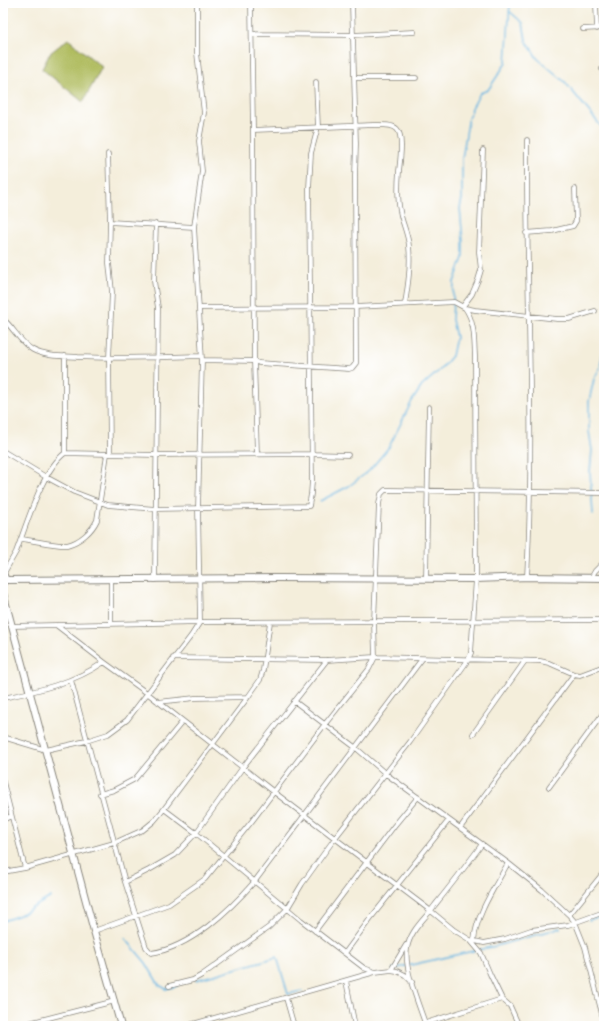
<svg xmlns="http://www.w3.org/2000/svg" width="607" height="1029" font-family="Pangolin,sans-serif">
  <style>
    .green { fill: #afbb5d; stroke: #666c3c }
    .lines { fill: none; stroke-linecap: round; stroke-linejoin: round }
    .stream { stroke: #68b5e2; stroke-width: 1.5 }
    .minor-casing { stroke: #88857c; stroke-width: 5.5 }
    .secondary-casing { stroke: #88857c; stroke-width: 8 }
    .minor { stroke: #fff; stroke-width: 4 }
    .secondary { stroke: #fff; stroke-width: 6 }
  </style>
  <rect width="100%" height="100%" fill="#fff"/>
  <filter id="ink" filterUnits="userSpaceOnUse"><feTurbulence type="fractalNoise" baseFrequency=".025" numOctaves="2"/><feDisplacementMap in="SourceGraphic" scale="8" xChannelSelector="R" yChannelSelector="G"/><feConvolveMatrix kernelMatrix="1 2 1 2 8 2 1 2 1" color-interpolation-filters="sRGB"/></filter>
  <filter id="wash" filterUnits="userSpaceOnUse"><feTurbulence type="fractalNoise" baseFrequency=".012" numOctaves="4" result="noise"/><feDisplacementMap in="SourceGraphic" scale="16" xChannelSelector="R" yChannelSelector="G"/><feGaussianBlur stdDeviation="0.9" result="paint"/><feColorMatrix in="noise" values="0 0 0 0 0 0 0 0 0 0 0 0 0 0 0 0 0 1.4 0 .05"/><feComposite in="paint" operator="in"/></filter>
  <g filter="url(#wash)">
    <rect width="100%" height="100%" fill="#f4eedb"/>
    <path class="green" d="M68 39 102 67 83 102 42 69 50 53Z"/>
    <g class="lines">
      <path class="stream" d="M509 11 523 23 526 40 537 58 565 82 604 130
        M320 501 349 486 369 471 389 447 412 401 422 386 441 369 452 356 456 337 452 320 454 282 463 258V241L460 208 462 199V159L469 116 472 108 480 93 488 90 506 63 510 3
        M593 514 590 472 592 450 589 431V401L594 379 600 368 604 346
        M589 920 604 915
        M3 921 20 915 51 897
        M125 938 146 963 159 985 166 989 177 986
        M393 969 496 946 560 928
        M196 980 277 957 288 994 302 991"/>
    </g>
  </g>
  <g filter="url(#ink)">
    <g class="lines">
      <g class="minor-casing">
        <path id="minor" d="M251 3 253 130 254 361 257 454
          M596 3 597 29
          M583 29 604 28
          M252 34 353 35 414 32
          M602 69H604
          M354 78H416
          M253 130 373 125C380 125 392 124 397 129 404 136 400 161 399 171 398 184 397 198 400 211 402 223 408 234 409 246 411 266 408 285 405 304
          M527 140C526 286 535 431 527 577
          M108 154 110 222 109 263 112 292 109 358 110 454
          M110 222 194 227
          M526 233 552 231 573 226 576 221 575 189
          M463 306 472 294 478 280 481 270 479 252 483 150
          M199 308 356 307 454 302 465 308 475 310 557 319H569L595 311
          M3 319C14 328 20 343 33 350 46 357 64 356 78 357 119 359 160 357 201 356
          M202 360 254 361 259 363 349 369 352 368 356 363 355 176 356 144 352 3
          M3 451 46 477 74 492 108 505 155 509 309 506 311 494 312 481 309 188 311 153 318 127 316 82
          M65 453V356
          M21 539C33 540 56 546 67 545 80 542 92 531 97 520L107 454
          M4 573C8 566 12 559 16 552 27 524 42 470 65 453L155 455 311 454 348 455
          M591 578 595 571 604 562
          M426 579 429 407
          M155 580 158 308 154 281 156 224
          M111 624V580
          M57 625 200 622 604 620
          M12 626 56 625 104 662 147 693 274 792 431 911 454 930 470 940 484 943 505 939 531 930 568 925 604 912
          M173 658 327 660 375 657 540 661 549 663 574 674 580 675 604 666
          M71 680 125 882 149 870 175 855 196 833 243 767 327 660
          M3 698C38 691 74 683 104 662
          M294 701 356 748 386 774 508 863 542 890 569 915 575 922 585 947 604 1022
          M158 702 195 698 248 697
          M473 734 525 661
          M3 737 46 750 86 741 108 734 127 720 191 636 200 622 198 508 202 360 194 227 202 171 199 141 204 113 197 53V3
          M3 782 25 868
          M549 787 604 712
          M100 794 114 790 135 779 183 721
          M164 809 196 833 301 920 364 968 375 972 391 970 397 971 405 975 412 982
          M3 820 11 816
          M460 828 574 674
          M3 872 25 868 114 843 143 830 154 821 164 809 248 697 260 680 263 670 270 622
          M125 882 146 947 151 953C190 948 230 910 255 881L422 659
          M569 915 604 872
          M94 931 169 904 205 879 252 821 325 724 369 669 375 657 374 621 379 504 381 494 385 490H390L604 493
          M315 931 394 826 418 797
          M470 940 481 953 490 974 502 999 510 1006 519 1026
          M474 941C476 914 495 887 508 863
          M345 953 370 919 449 820
          M391 970 406 945
          M346 981 355 1026
          M169 986 193 980 202 975 269 927 287 909 302 884 335 838 410 742 468 660 471 653 476 579 475 356C474 339 475 322 465 308
          M286 998 294 1026
          M17 1026 115 1001
          M186 1026 375 972
          M416 1026 502 999
          M426 1026C419 1005 404 970 407 949 410 930 425 919 435 905 451 885 467 865 482 844
          M591 1026 604 1023"/>
      </g>
      <g class="secondary-casing">
        <path id="secondary" d="M3 573 5 578 3 583
          M5 580 277 578 476 579 527 577 604 578
          M3 593 94 931 121 1026"/>
      </g>
      <use href="#minor" class="minor"/>
      <use href="#secondary" class="secondary"/>
    </g>
  </g>
  <rect width="607" height="1029" fill="none" stroke="#fff" stroke-width="16"/>
</svg>
